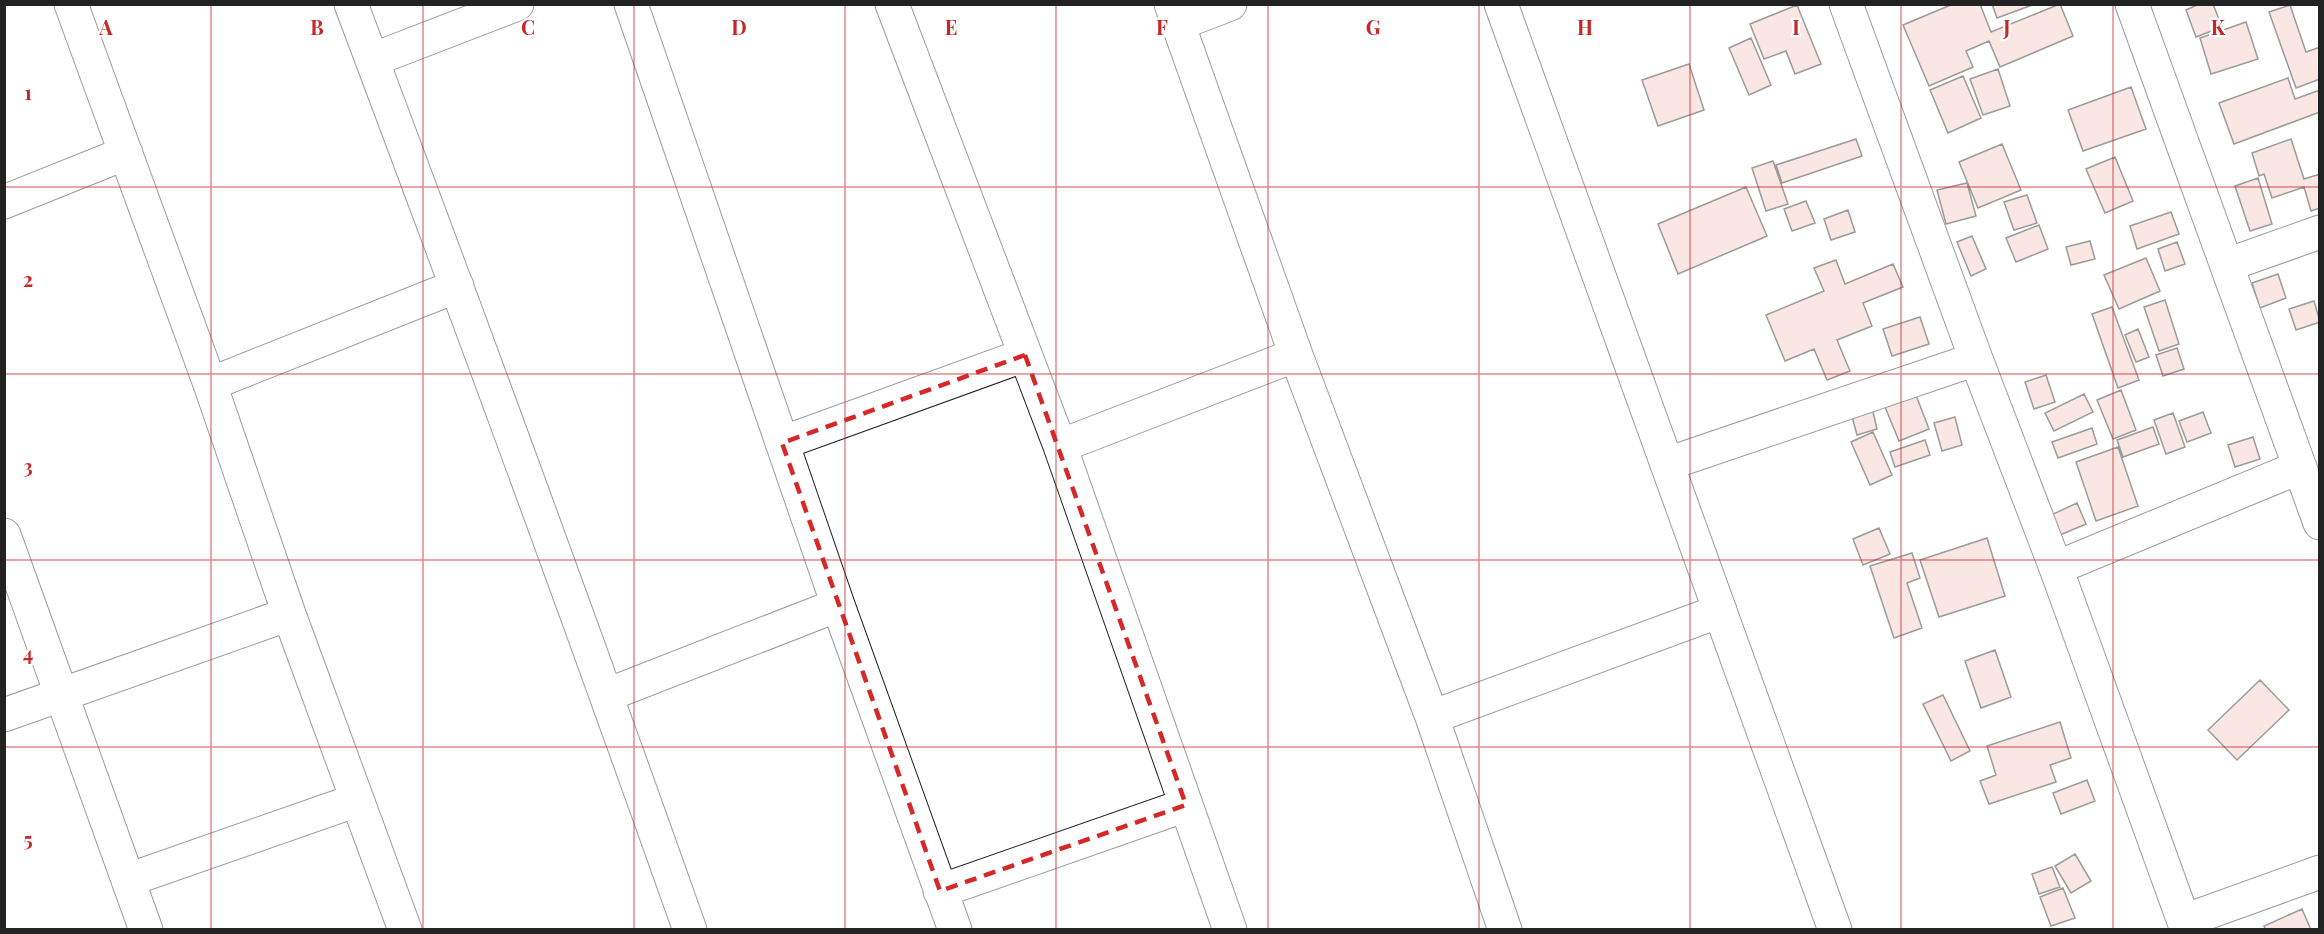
<svg xmlns="http://www.w3.org/2000/svg" width="2324" height="934" font-family="'Playfair Display',serif">
  <style>
    .building { fill: #f3c9c0; stroke: #222; stroke-width: 1.5 }
    .lines { fill: none; stroke-linecap: round; stroke-linejoin: round }
    .street-casing { stroke: #222; stroke-width: 35 }
    .secondary-casing { stroke: #222; stroke-width: 35 }
    .street { stroke: #fff; stroke-width: 33 }
    .secondary { stroke: #fff; stroke-width: 33 }
    .marked { fill: none; stroke: #d62828; stroke-width: 4.5; stroke-dasharray: 12 8; stroke-linejoin: round }
    .grid { fill: none; stroke: #c62828; stroke-width: 1.5; stroke-opacity: 0.55 }
    .grid-label { font-size: 20px; text-anchor: middle; font-weight: bold; fill: #c62828; stroke: #fff; stroke-width: 4.5; stroke-linejoin: round; paint-order: stroke }
  </style>
  <rect width="100%" height="100%" fill="#fff"/>
  <path class="building" d="M1953 4H1980L1991 32 2060 4 2073 36 2000 67 1989 41 1966 51 1973 67 1929 86 1903 25Z
    M1992 4H2035L1997 18Z
    M2199 4H2213L2222 27 2196 37 2186 10Z
    M1797 5 1821 64 1795 74 1786 51 1764 59 1750 24Z
    M2290 5 2306 52 2320 47V79L2296 88 2269 12Z
    M2246 22 2258 59 2211 74 2200 38Z
    M1751 38 1771 85 1749 95 1729 48Z
    M1689 64 1704 110 1658 126 1642 80Z
    M1998 69 2010 106 1983 115 1970 79Z
    M1963 76 1981 118 1948 133 1930 90Z
    M2288 78 2295 99 2320 90V112L2234 144 2219 103Z
    M2131 87 2146 129 2083 151 2068 110Z
    M1856 139 1862 156 1782 183 1776 165Z
    M2291 139 2304 179 2320 174V208L2311 211 2304 187 2272 198 2264 174 2259 176 2252 153Z
    M2002 144 2021 190 1978 208 1959 162Z
    M2115 157 2133 201 2105 213 2086 169Z
    M1773 161 1788 204 1766 211 1752 168Z
    M2258 178 2272 224 2250 231 2235 186Z
    M1967 183 1976 216 1946 224 1937 190Z
    M1746 187 1767 236 1678 274 1658 224Z
    M2027 195 2037 223 2014 230 2004 202Z
    M1806 201 1815 223 1792 231 1784 209Z
    M1848 210 1855 232 1831 240 1824 219Z
    M2171 212 2179 234 2137 249 2130 226Z
    M2039 225 2048 249 2016 262 2006 238Z
    M1972 236 1986 269 1971 276 1957 242Z
    M2090 241 2095 259 2071 265 2066 247Z
    M2177 242 2185 264 2165 271 2158 249Z
    M2146 258 2160 291 2119 309 2104 275Z
    M1836 260 1845 284 1893 264 1903 287 1863 303 1872 326 1837 340 1850 371 1827 380 1814 349 1785 361 1766 315 1824 291 1814 268Z
    M2278 274 2286 298 2260 308 2252 283Z
    M2165 300 2179 344 2159 351 2144 307Z
    M2314 301 2320 322 2296 330 2289 309Z
    M2112 307 2139 380 2118 388 2092 314Z
    M1920 317 1929 344 1892 356 1883 329Z
    M2138 329 2149 357 2136 362 2125 335Z
    M2177 348 2184 369 2163 376 2156 355Z
    M2046 375 2055 402 2034 409 2025 382Z
    M1914 390 1929 429 1899 441 1883 402Z
    M2121 390 2136 430 2113 439 2097 400Z
    M2084 394 2093 412 2054 431 2045 413Z
    M1871 403 1877 429 1857 435 1850 409Z
    M2203 412 2211 433 2187 442 2179 421Z
    M2173 413 2185 447 2166 454 2154 420Z
    M1955 417 1962 445 1942 451 1934 423Z
    M2153 427 2159 444 2123 457 2117 440Z
    M2092 428 2097 444 2058 458 2052 442Z
    M1873 432 1892 475 1870 485 1851 442Z
    M2253 437 2260 459 2235 467 2228 445Z
    M1925 440 1930 455 1895 467 1890 452Z
    M2118 447 2138 506 2096 521 2076 462Z
    M2077 503 2086 524 2060 535 2051 515Z
    M1879 528 1890 554 1863 565 1853 539Z
    M1987 538 2005 596 1939 617 1920 560Z
    M1912 553 1920 578 1907 583 1922 628 1894 638 1870 566Z
    M1995 650 2011 697 1981 708 1965 661Z
    M2260 680 2289 710 2237 760 2208 730Z
    M1943 695 1970 751 1951 761 1923 704Z
    M2060 722 2071 758 2050 765 2056 782 1989 804 1980 781 1996 775 1987 746Z
    M2087 780 2095 801 2061 814 2053 793Z
    M2075 854 2091 881 2071 893 2055 866Z
    M2052 867 2060 887 2039 894 2032 874Z
    M2063 888 2075 918 2051 926 2040 897Z
    M2302 909 2311 930H2266L2264 926Z"/>
  <g class="lines">
    <g class="street-casing">
      <path id="street" d="M71 4 210 384 289 614 405 930
        M351 4C467 312 580 620 690 930
        M631 4 838 605 955 930
        M892 4 1060 446 1230 930
        M1171 4 1296 355 1432 717 1505 930
        M1846 4 1976 359 2056 568 2187 930
        M2132 4 2320 523
        M1178 24 1230 4
        M372 60 517 4
        M4 202 126 153
        M2227 265 2320 232
        M210 384 457 286
        M782 443 1025 355
        M1060 446 1296 355
        M1667 464 1976 359
        M4 535 146 930
        M2056 568 2300 467
        M607 695 838 605
        M4 715 289 614
        M1432 717 1720 611
        M128 880 357 800
        M940 891 1186 805
        M2184 921 2320 872"/>
    </g>
    <g class="secondary-casing">
      <path id="secondary" d="M1501 4 1835 930"/>
    </g>
    <use href="#street" class="street"/>
    <use href="#secondary" class="secondary"/>
  </g>
  <path d="M0 0H2324V934H0ZM1025 355 1186 805 940 891 782 443Z" fill="#fff" fill-opacity=".55" fill-rule="evenodd"/>
  <path class="marked" d="M1025 355 1186 805 940 891 782 443Z"/>
  <path class="grid" d="M211 4V930M423 4V930M634 4V930M845 4V930M1056 4V930M1268 4V930M1479 4V930M1690 4V930M1901 4V930M2113 4V930M4 187H2320M4 374H2320M4 560H2320M4 747H2320"/>
  <g class="grid-label">
    <text x="106" y="35">A</text>
    <text x="317" y="35">B</text>
    <text x="528" y="35">C</text>
    <text x="739" y="35">D</text>
    <text x="951" y="35">E</text>
    <text x="1162" y="35">F</text>
    <text x="1373" y="35">G</text>
    <text x="1585" y="35">H</text>
    <text x="1796" y="35">I</text>
    <text x="2007" y="35">J</text>
    <text x="2218" y="35">K</text>
    <text x="28" y="100">1</text>
    <text x="28" y="287">2</text>
    <text x="28" y="474">3</text>
    <text x="28" y="661">4</text>
    <text x="28" y="847">5</text>
  </g>
  <rect width="2324" height="934" fill="none" stroke="#222222" stroke-width="12"/>
</svg>
